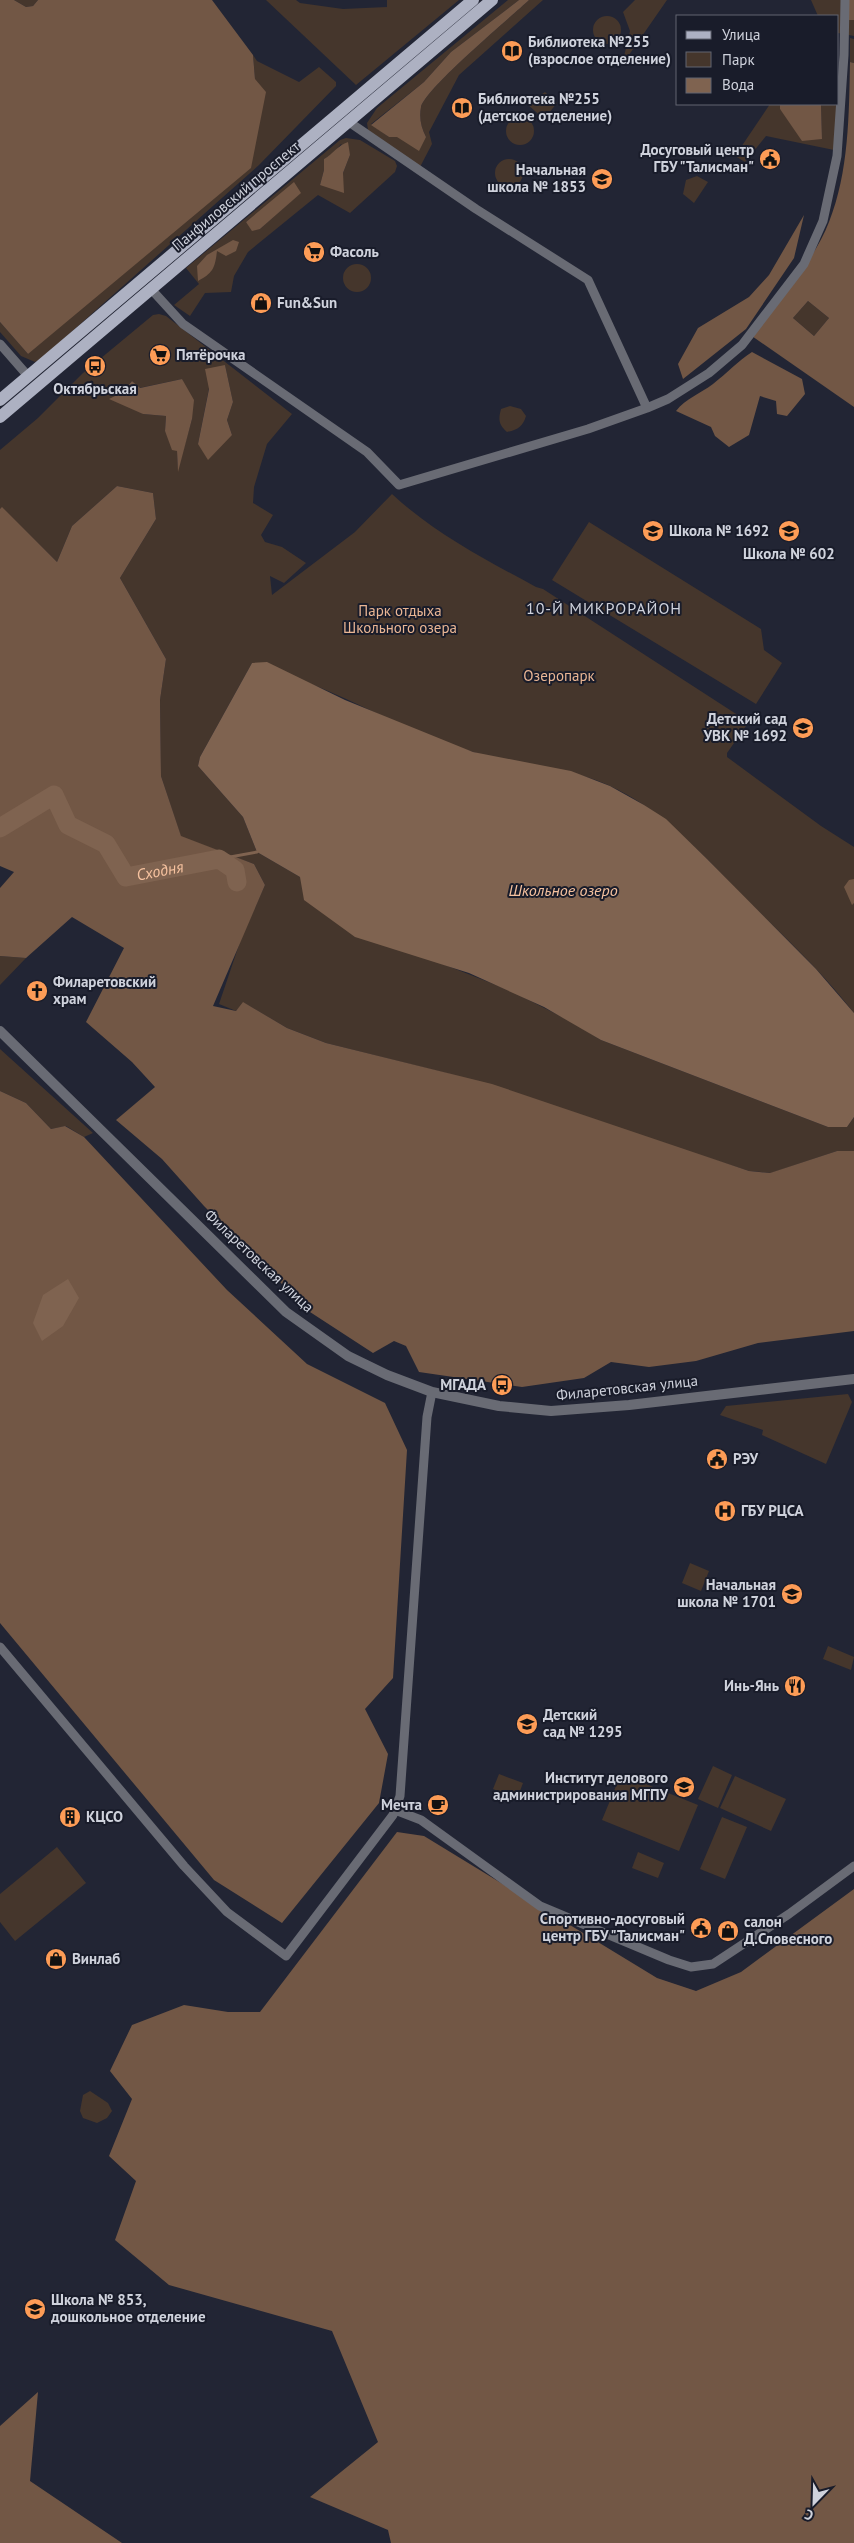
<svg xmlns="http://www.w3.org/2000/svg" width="854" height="2543" font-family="'PT Sans',sans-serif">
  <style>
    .green { fill: #45362c; fill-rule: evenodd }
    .forest { fill: #725745; fill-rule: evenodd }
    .water { fill: #7f6350 }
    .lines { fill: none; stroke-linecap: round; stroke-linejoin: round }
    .stream { stroke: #7f6350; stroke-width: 3 }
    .river { stroke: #7f6350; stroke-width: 19 }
    .minor { stroke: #696b74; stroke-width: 9 }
    .tertiary { stroke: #696b74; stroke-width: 10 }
    .primary { stroke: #adb1c2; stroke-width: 12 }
    .labels { text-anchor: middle; stroke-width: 4; stroke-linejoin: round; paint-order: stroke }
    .poi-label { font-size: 15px; font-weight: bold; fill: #cfd2dc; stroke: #191c2a; text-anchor: start }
    .street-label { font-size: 15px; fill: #cfd2dc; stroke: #191c2a }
    .park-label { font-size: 15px; fill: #eab694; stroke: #191c2a }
    .neighbourhood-label { font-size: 16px; letter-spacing: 1px; fill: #cfd2dc; stroke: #191c2a }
    .water-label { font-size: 16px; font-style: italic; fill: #f6c29f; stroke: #191c2a }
  </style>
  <rect width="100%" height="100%" fill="#222534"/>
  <path class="green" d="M14 0H38L33 6 26 7Z
    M266 0H296L300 3 343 9 387 7V0H459L356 85Z
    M508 0H519L451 52 424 82 371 124 389 137H426C421 127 419 118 421 107 426 88 510 18 529 0H543L459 75 429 132 432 144 420 167 368 130 367 123 377 108Z
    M635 0H667L622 65 630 31 623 12Z
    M811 0H848V20H854V36L838 33V16H818Z
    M593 30a14 14 0 1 1 28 0a14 14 0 1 1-28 0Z
    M850 38 854 39V63L850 62Z
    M253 55 257 61 299 82 319 67 336 82V86L259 165 41 359 35 362 21 356 0 332V322L28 354 255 79Z
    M545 92 557 103 544 119 527 104Z
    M770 104H780V109L822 139 821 104H838L834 150 766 136 745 162 735 156Z
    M506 131a14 14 0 1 1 28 0a14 14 0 1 1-28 0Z
    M346 138 360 140 395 161 397 166 395 172 350 213 318 195 248 252 234 276 231 292 205 293 190 316 174 305 199 284 186 268 340 140ZM341 144 350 155 343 173 320 185 324 170V159L334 153ZM300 193 260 229 246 222 260 212Z
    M495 173a14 14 0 1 1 28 0a14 14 0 1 1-28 0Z
    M697 176 708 182 694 203 683 194 686 180Z
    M343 278a14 14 0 1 1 28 0a14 14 0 1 1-28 0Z
    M808 301 829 318 814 336 793 318Z
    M159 314 166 316 292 414 267 444 254 487 253 503 273 515 261 535 265 542 282 547 306 563 284 583 270 576 272 595 355 532 392 494C434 533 486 560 536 587L543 589 747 721 746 726 727 753V757L821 826 854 847V1013C823 973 786 938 750 903 706 859 666 811 608 785 562 765 519 766 473 752 418 736 368 707 316 686 295 677 273 670 252 663L200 757 198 766 243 817 257 852 300 877 425 957 511 991 572 1022 601 1040 828 1127H847L854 1117V1151H837L771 1173 749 1171 446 1073 326 1043 287 1028 244 1003 236 1011 219 1004 241 939 265 885 254 864 181 837 161 776 160 700 166 659 120 578 156 519 153 493 117 486 72 526 57 562 2 508 0 509V450L38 418 83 373 153 315ZM225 365 233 402 227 420 232 435 198 444 209 388ZM182 379 192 419 178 469 177 451 165 431 166 416 143 414 123 392 132 381 139 388Z
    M510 406 521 409 526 416C523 426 518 430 507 432 499 425 498 420 501 409Z
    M589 522 761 629 764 650 782 663 756 704 552 580Z
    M0 956 26 958 0 985Z
    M0 1049 93 1133 84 1137 66 1126 51 1129 26 1103 0 1091Z
    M848 1394 852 1402 826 1464 762 1435 763 1430 720 1415 726 1406Z
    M690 1563 709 1571 701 1591 682 1583Z
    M828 1646 854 1657 851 1670 823 1659Z
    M713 1766 732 1775 718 1808 698 1799Z
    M499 1774 523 1783 517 1799 493 1789Z
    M621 1774 698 1805 679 1851 602 1820Z
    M735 1776 786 1799 771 1831 720 1808Z
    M722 1817 747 1827 725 1879 700 1869Z
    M57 1847 86 1883 15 1941 0 1922V1894Z
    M638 1852 664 1863 658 1878 632 1868Z
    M90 2091 108 2103 112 2111 107 2118 97 2123 83 2118 80 2111 83 2095Z"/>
  <path class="forest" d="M0 0H14L26 7 33 6 38 0H212L253 55 255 79 266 92 251 168 28 354 0 322Z
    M519 0H529C510 18 426 88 421 107 419 118 421 127 426 137L419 151 397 137H389L371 125 424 82 451 52Z
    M848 0H854V20H847Z
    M850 62 854 63V407L749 334C777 299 813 264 829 222 849 172 849 114 850 62ZM808 301 829 318 814 336 793 318Z
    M780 104H821L822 139 802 141 780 109Z
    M348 142 350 155 343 173 344 193 320 185 324 170V159C333 154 338 145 348 142Z
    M294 182 301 193 260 229 252 231 246 222Z
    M804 215 794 258 746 329 683 379 678 364 698 328 749 297 769 275Z
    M233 240 239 242 236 251 226 256 217 251C215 268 213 273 198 281L197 266 207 255Z
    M752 352 802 379 805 394 787 416 777 414 776 401 760 396 749 435 729 447 715 436 711 427 676 411C686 398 700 394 713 384 727 373 738 361 752 352Z
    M225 365 233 402 227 420 232 435 208 460 198 444 209 389 205 369Z
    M182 379 194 400 192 419 178 472 177 451 172 450 165 431 166 416 143 414 109 399 123 392 132 381 140 388Z
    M117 486 153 493 156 519 120 578 166 659 160 700 161 776 181 836 254 864 265 885 213 1006 236 1011 243 1002 287 1028 326 1043 492 1084 749 1171 770 1173 837 1151H854V1331L758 1343 696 1361 649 1367 611 1362 584 1378 522 1387 419 1372 406 1346 394 1341 373 1353 310 1312 204 1206 162 1159 116 1120 155 1087 132 1062 86 1022 124 948 72 917 26 958 0 956V888L14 872 0 866V509L2 507 57 562 72 526Z
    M854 879V903L852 905 844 887 849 880Z
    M0 1091 26 1103 51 1129 65 1126 84 1137 227 1290 307 1364 385 1403 407 1450 393 1678 365 1709 388 1754 379 1803 282 1923 214 1880 0 1623Z
    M397 1832 424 1836 657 1978 696 1991 741 1972 854 1889V2543H391L388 2530 310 2497 378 2442 332 2331 169 2285 115 2240 136 2181 109 2156 132 2099 110 2071 132 2025 184 2005 228 2012H260Z
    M38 2392 30 2481 122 2543H0V2426Z"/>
  <path class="water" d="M267 662 345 700 473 752 571 771 610 786 644 805 666 819 707 859 816 969 854 1013V1117L847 1127H828L601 1040 544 1007 469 973 355 937 304 900 300 877 257 852 243 817 198 766 200 757 252 663Z
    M68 1279 79 1298 63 1326 42 1341 33 1323 43 1295Z"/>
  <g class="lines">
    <path class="stream" d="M219 859 257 852"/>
    <path class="river" id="s1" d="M0 828 54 795 68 825 106 844 126 877 219 859 235 870 237 882"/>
    <path class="minor" d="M349 122 476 209 588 280 647 408
      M151 289 183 324 367 452 399 485 588 429 647 408 668 399 709 373 742 345 804 264 823 221 837 156 844 55 845 0
      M0 344 28 376
      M0 1647 184 1866 227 1912 286 1956 393 1815 400 1796 427 1417 432 1392
      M395 1810 421 1820 540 1906 669 1960 691 1967 713 1964 789 1914 854 1866"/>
    <path class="tertiary" d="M0 1031 286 1312 348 1356 387 1375 432 1392 499 1406 551 1411 629 1405 854 1379"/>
    <path class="primary" d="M0 400 473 0
      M0 417 492 0"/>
  </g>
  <defs>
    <g id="library-disc" transform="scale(1.125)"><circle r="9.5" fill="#fd9c56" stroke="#191c2a"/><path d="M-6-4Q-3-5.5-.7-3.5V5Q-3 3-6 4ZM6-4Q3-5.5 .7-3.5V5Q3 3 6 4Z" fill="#111"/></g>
    <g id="civic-disc" transform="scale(1.125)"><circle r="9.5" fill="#fd9c56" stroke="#191c2a"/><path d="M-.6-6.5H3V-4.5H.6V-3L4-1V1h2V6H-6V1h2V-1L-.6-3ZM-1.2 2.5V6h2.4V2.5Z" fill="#111"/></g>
    <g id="school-disc" transform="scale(1.125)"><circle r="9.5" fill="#fd9c56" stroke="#191c2a"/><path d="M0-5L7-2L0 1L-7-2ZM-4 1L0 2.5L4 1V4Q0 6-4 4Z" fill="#111"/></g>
    <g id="supermarket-disc" transform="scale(1.125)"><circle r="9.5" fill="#fd9c56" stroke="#191c2a"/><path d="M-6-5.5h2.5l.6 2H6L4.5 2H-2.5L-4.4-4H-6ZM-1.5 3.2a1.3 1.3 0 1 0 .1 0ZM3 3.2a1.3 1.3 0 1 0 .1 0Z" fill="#111"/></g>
    <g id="shop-disc" transform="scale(1.125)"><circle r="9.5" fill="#fd9c56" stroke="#191c2a"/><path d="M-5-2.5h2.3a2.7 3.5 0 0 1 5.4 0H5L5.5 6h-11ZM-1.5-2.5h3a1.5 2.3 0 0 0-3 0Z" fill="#111"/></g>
    <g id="bus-disc" transform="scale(1.125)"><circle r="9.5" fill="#fd9c56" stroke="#191c2a"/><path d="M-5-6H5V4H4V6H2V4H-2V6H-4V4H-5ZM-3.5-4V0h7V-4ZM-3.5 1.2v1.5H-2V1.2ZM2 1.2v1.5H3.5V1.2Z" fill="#111"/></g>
    <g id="church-disc" transform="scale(1.125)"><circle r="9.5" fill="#fd9c56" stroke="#191c2a"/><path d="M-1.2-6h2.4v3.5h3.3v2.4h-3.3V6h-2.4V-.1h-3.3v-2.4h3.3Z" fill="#111"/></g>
    <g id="hospital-disc" transform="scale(1.125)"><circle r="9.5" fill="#fd9c56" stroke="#191c2a"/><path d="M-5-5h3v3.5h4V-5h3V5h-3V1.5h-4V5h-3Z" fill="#111"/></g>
    <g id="restaurant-disc" transform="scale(1.125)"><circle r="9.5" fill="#fd9c56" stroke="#191c2a"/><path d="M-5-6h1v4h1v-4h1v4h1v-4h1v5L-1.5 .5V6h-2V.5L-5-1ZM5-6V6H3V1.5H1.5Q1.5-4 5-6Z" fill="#111"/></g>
    <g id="university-disc" transform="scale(1.125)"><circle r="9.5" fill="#fd9c56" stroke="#191c2a"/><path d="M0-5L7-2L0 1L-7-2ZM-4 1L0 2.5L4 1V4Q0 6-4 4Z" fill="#111"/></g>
    <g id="cafe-disc" transform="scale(1.125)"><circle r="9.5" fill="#fd9c56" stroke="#191c2a"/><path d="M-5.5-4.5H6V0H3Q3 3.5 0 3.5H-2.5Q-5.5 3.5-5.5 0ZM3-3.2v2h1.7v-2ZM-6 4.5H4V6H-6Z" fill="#111"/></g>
    <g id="building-disc" transform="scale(1.125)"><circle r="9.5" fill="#fd9c56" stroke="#191c2a"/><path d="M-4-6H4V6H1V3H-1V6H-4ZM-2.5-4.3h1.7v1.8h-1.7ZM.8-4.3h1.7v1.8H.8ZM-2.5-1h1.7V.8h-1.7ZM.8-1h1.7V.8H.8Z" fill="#111"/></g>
  </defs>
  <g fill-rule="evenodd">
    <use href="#library-disc" x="512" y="51"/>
    <use href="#library-disc" x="462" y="108"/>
    <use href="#civic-disc" x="770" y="159"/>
    <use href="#school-disc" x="602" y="179"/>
    <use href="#supermarket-disc" x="314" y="252"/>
    <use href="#shop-disc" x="261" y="303"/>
    <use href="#supermarket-disc" x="160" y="355"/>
    <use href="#bus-disc" x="95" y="366"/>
    <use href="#school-disc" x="653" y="531"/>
    <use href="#school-disc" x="789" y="531"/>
    <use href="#school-disc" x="803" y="728"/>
    <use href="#church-disc" x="37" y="991"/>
    <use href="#bus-disc" x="502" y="1385"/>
    <use href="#civic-disc" x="717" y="1459"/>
    <use href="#hospital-disc" x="725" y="1511"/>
    <use href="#school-disc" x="792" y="1594"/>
    <use href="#restaurant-disc" x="795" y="1686"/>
    <use href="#school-disc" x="527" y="1724"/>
    <use href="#university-disc" x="684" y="1787"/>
    <use href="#cafe-disc" x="438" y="1805"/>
    <use href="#building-disc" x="70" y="1817"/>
    <use href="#civic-disc" x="701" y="1928"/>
    <use href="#shop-disc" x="728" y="1931"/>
    <use href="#shop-disc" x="56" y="1959"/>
    <use href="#school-disc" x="35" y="2309"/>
  </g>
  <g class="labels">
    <g class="poi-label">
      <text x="528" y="47">Библиотека №255<tspan x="528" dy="17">(взрослое отделение)</tspan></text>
      <text x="478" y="104">Библиотека №255<tspan x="478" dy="17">(детское отделение)</tspan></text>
      <text x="754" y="155" text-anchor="end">Досуговый центр<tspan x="754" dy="17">ГБУ "Талисман"</tspan></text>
      <text x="586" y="175" text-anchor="end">Начальная<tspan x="586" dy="17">школа № 1853</tspan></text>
      <text x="330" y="257">Фасоль</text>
      <text x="277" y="308">Fun&amp;Sun</text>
      <text x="176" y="360">Пятёрочка</text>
      <text x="95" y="394" text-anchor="middle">Октябрьская</text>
      <text x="669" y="536">Школа № 1692</text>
      <text x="789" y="559" text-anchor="middle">Школа № 602</text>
      <text x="787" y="724" text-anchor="end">Детский сад<tspan x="787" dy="17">УВК № 1692</tspan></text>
      <text x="53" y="987">Филаретовский<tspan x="53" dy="17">храм</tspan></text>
      <text x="486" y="1390" text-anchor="end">МГАДА</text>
      <text x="733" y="1464">РЭУ</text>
      <text x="741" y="1516">ГБУ РЦСА</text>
      <text x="776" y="1590" text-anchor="end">Начальная<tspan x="776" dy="17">школа № 1701</tspan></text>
      <text x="779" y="1691" text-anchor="end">Инь-Янь</text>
      <text x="543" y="1720">Детский<tspan x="543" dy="17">сад № 1295</tspan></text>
      <text x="668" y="1783" text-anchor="end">Институт делового<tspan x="668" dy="17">администрирования МГПУ</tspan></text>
      <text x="422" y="1810" text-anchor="end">Мечта</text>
      <text x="86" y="1822">КЦСО</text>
      <text x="685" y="1924" text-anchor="end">Спортивно-досуговый<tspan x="685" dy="17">центр ГБУ "Талисман"</tspan></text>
      <text x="744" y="1927">салон<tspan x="744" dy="17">Д.Словесного</tspan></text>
      <text x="72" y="1964">Винлаб</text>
      <text x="51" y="2305">Школа № 853,<tspan x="51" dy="17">дошкольное отделение</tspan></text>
    </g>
    <g class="street-label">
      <text transform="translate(236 196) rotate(-40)" y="5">Панфиловский проспект</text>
      <text transform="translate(259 1261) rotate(43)" y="5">Филаретовская улица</text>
      <text transform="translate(627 1388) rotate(-6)" y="5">Филаретовская улица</text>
    </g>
    <g class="park-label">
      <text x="400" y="616">Парк отдыха<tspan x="400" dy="17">Школьного озера</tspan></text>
      <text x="559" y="681">Озеропарк</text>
    </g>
    <g class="neighbourhood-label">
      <text x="604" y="614">10-Й МИКРОРАЙОН</text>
    </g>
    <g class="water-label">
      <text dy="6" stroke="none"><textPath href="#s1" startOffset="212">Сходня</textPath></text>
      <text x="563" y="896">Школьное озеро</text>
    </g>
  </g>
  <rect x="676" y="15" width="162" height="90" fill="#191c2a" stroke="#626571"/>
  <rect x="686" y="31" width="25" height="8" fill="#adb1c2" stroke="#626571"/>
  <text x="722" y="40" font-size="15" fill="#cfd2dc">Улица</text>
  <rect x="686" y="52" width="25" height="15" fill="#45362c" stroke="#626571"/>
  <text x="722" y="65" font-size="15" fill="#cfd2dc">Парк</text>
  <rect x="686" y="78" width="25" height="15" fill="#7f6350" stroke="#626571"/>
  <text x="722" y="90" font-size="15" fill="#cfd2dc">Вода</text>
  <g transform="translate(814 2503) rotate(203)" stroke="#191c2a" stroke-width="4" paint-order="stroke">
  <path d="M0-4L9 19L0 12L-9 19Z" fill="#cfd2dc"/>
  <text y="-8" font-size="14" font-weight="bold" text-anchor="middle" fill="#cfd2dc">С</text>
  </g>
</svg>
